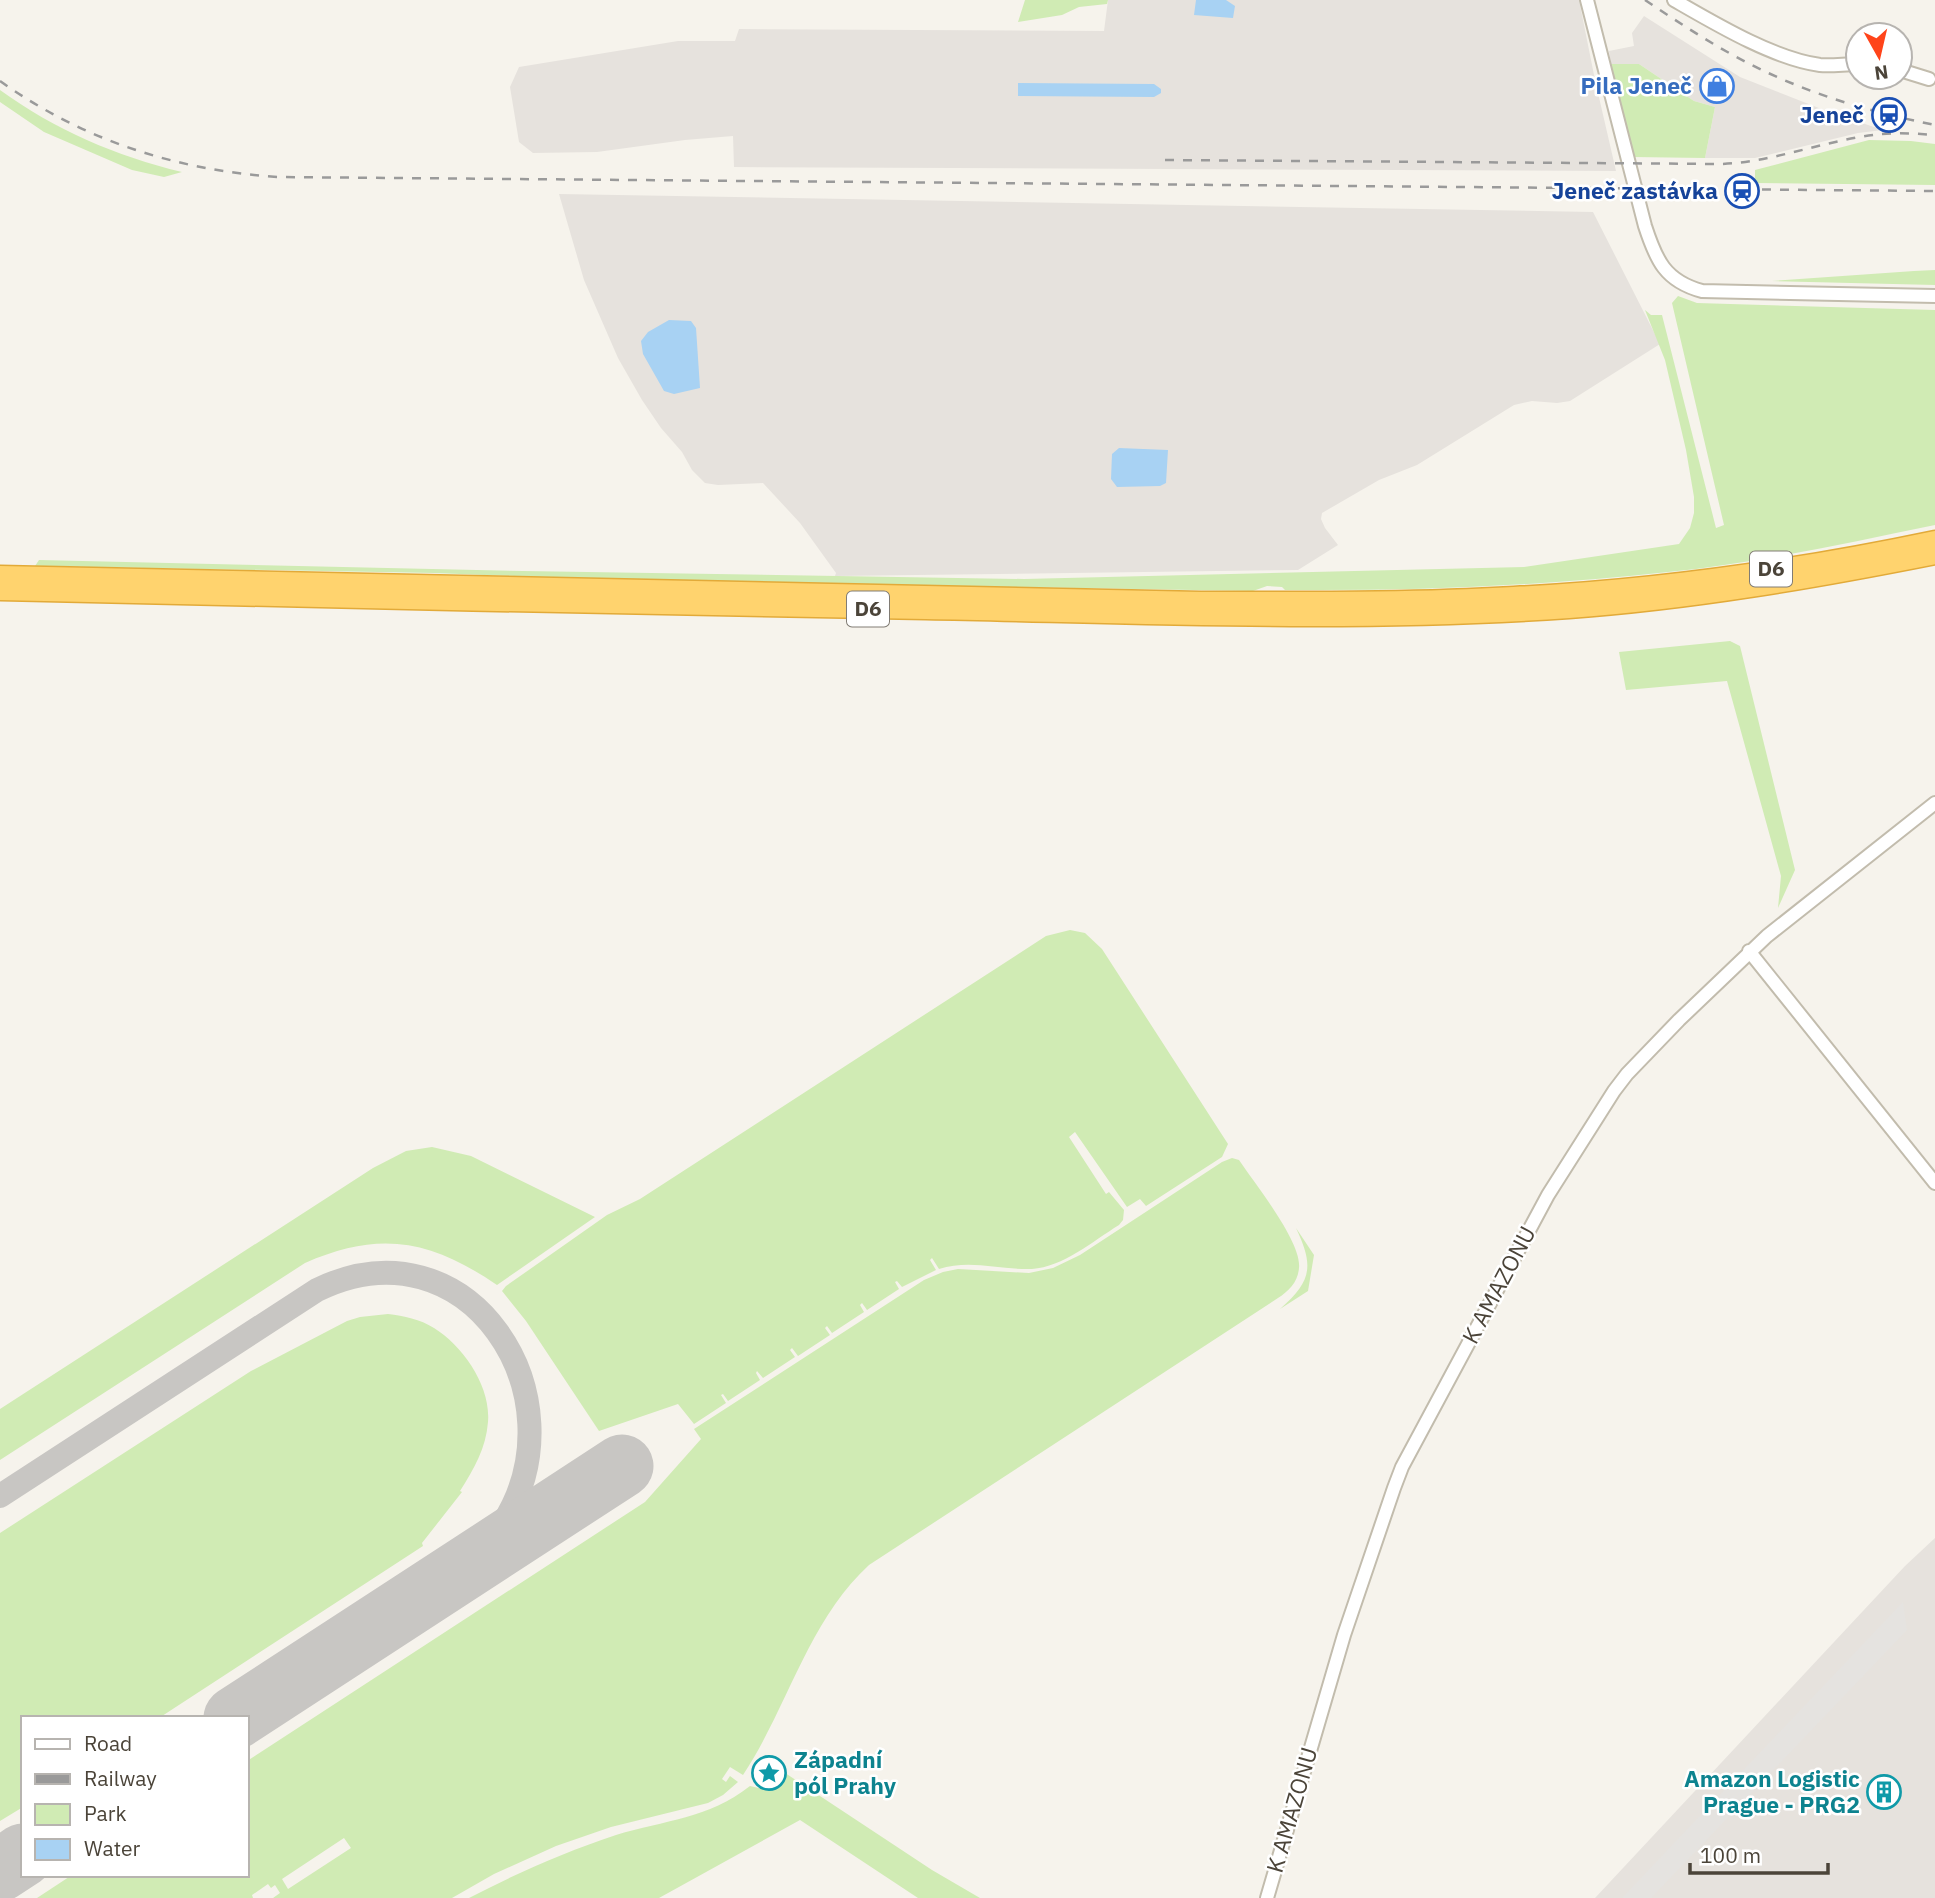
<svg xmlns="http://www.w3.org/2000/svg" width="1935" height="1898" font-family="'IBM Plex Sans',sans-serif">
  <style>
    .industrial { fill: #e6e2dd }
    .green { fill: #d0ebb4; fill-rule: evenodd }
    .parking { fill: #e5e3e0 }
    .water { fill: #a8d2f3 }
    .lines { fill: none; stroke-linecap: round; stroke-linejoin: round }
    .taxiway { stroke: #c8c6c3; stroke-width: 24 }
    .runway { stroke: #c8c6c3; stroke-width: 63 }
    .minor-casing { stroke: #c2bcad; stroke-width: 16 }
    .highway-casing { stroke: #e2aa39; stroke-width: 21 }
    .minor { stroke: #fff; stroke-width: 12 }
    .highway { stroke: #ffd36e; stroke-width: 18 }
    .rail { stroke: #9a9a9a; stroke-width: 2.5; stroke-dasharray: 9 9; stroke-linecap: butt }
    .labels { text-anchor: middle; stroke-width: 5; stroke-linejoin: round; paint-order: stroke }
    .shield { fill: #fff; stroke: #817c74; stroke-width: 2 }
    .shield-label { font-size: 21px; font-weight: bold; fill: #4b4439 }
    .shop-label { font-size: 23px; font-weight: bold; fill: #366cbe; stroke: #fff; text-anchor: end }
    .transit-label { font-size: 23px; font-weight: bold; fill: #164399; stroke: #fff; text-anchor: end }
    .street-label { font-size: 23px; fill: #4b4439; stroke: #fff }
    .culture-label { font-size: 23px; font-weight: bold; fill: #0d838f; stroke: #fff; text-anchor: start }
  </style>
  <rect width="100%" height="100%" fill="#f6f3ec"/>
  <path class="industrial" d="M1108 0H1579L1595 80 1616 171 734 167 733 136 685 140 597 152 533 153 519 142 510 87 519 67 678 41H735L739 29 1104 31Z
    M1644 16 1740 77 1829 112 1883 130 1858 133 1755 158H1705L1715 107 1694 101 1639 64H1611L1609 51 1634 46 1632 33Z
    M559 194 1593 212 1660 344 1570 401 1557 403 1532 401 1514 405 1417 465 1379 480 1322 513 1321 519 1325 528 1338 545 1298 570 835 576 836 573 800 523 763 483 718 485 705 483 692 470 682 452 661 428 642 400 618 358 584 280Z
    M1935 1538V1898H1595L1905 1566Z"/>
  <path class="green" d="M1025 0H1108L1107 4 1079 7 1062 15 1018 22Z
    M1611 64H1639L1694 101 1715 107 1705 158 1633 157Z
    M0 90C55 130 116 156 182 172L164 177 132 170 44 132 0 102Z
    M1869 140 1911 141 1935 144V185L1755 183V170Z
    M1935 270V285L1772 281 1914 271Z
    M1678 296 1697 303 1935 310V525C1847 543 1758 563 1668 572 1541 586 1413 591 1285 590L1282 587 1267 586 1253 591 642 581 434 573 35 566 39 560 523 571 1024 579 1524 567 1679 544 1690 528 1694 513V497L1686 450 1665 360 1645 310 1651 315H1662L1716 528 1724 525 1672 303Z
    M1730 641 1740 646 1795 870 1778 908 1781 876 1727 681 1626 690 1619 652Z
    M1070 930 1085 933 1102 949 1228 1144 1222 1157 1146 1206 1140 1199 1127 1207 1075 1132 1069 1137 1106 1194 1109 1192 1124 1210 1123 1220 1119 1225C1093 1241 1063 1267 1032 1269 1000 1270 970 1259 939 1269L932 1258 930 1260 936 1270 902 1287 897 1281 895 1282 899 1289 867 1310 862 1303 860 1305 864 1312 832 1333 827 1326 825 1328 830 1335 798 1356 792 1348 790 1350 795 1357 763 1378 757 1371 756 1373 760 1380 728 1401 723 1394 721 1395 726 1403 694 1424 678 1404 599 1431 526 1321 502 1291 506 1286 607 1215 640 1199 1046 936Z
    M432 1147 471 1156 595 1217 497 1285C431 1240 380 1230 305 1263L0 1460V1409L373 1168 406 1151Z
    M1232 1158 1239 1160C1255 1184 1302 1242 1299 1268 1298 1282 1289 1291 1278 1298L869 1565C808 1621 788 1707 743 1775L730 1767 722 1779 726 1782 730 1776 738 1782 723 1795 708 1803 611 1827 556 1846 494 1874 452 1898H273L280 1893 275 1885 271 1888 268 1884 252 1895 253 1898H37L72 1875H247V1761L645 1502 701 1439 694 1429 924 1280 943 1272 958 1269 1029 1273 1053 1268 1080 1255 1222 1162ZM344 1838 351 1848 288 1889 282 1879Z
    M1296 1228 1314 1255 1308 1291 1280 1309C1312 1281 1314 1266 1296 1228Z
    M388 1314C404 1316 420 1319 434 1328 463 1346 491 1386 488 1422 486 1448 474 1469 460 1491L462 1492 422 1543 423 1546 159 1718H23V1807L0 1821V1533L251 1371 347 1321 360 1317Z
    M767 1761 932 1870 980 1898H918L800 1820 659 1898H469C517 1873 565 1852 616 1835 665 1820 708 1819 750 1786L767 1790 774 1774 767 1766Z"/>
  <path class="parking" d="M1903 1602 1907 1630 1651 1898H1622Z"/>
  <path class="water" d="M1196 0H1226L1235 6 1233 18 1194 15Z
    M1018 83 1154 84 1161 89V93L1154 97 1018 96Z
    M669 320 691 321 696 328 700 388 674 394 664 391 643 354 641 341 648 332Z
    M1119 448 1168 450 1166 483 1160 486 1117 487 1111 479 1112 454Z"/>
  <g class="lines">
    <path class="taxiway" d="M0 1496 317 1290C468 1216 585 1397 502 1525 474 1568 425 1593 383 1620"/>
    <path class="runway" d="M235 1718 622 1466
      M0 1870 23 1855"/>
    <g class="minor-casing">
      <path id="minor" d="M1587 0 1645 226C1656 260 1665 281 1702 291L1935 296
        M1674 0C1714 23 1774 59 1820 65 1832 66 1845 64 1858 64
        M1900 70 1929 79
        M1749 951 1935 1183
        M1267 1898 1344 1635 1394 1488 1402 1467 1548 1195 1614 1091 1627 1074 1679 1020 1767 936 1935 803"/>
    </g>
    <g class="highway-casing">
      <path id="highway" d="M0 575 1201 601C1306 601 1410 602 1514 596 1655 589 1797 569 1935 540
        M0 591C309 598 617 605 926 610 1140 614 1355 624 1569 609 1692 600 1814 579 1935 555"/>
    </g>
    <use href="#minor" class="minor"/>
    <use href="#highway" class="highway"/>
    <path class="rail" d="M1645 0C1678 22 1711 44 1746 62 1805 93 1870 112 1935 125
      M0 81C83 140 175 170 277 177L1935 191
      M1165 160 1722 164C1769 162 1813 145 1860 137 1885 132 1910 133 1935 135"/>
  </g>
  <defs>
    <g id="shop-ring" transform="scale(1.75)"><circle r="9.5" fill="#fff" stroke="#3f7fe0" stroke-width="1.5"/><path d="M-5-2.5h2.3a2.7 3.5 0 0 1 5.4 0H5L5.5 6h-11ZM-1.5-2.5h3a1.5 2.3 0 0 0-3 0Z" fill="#3f7fe0"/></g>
    <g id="station-ring" transform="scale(1.75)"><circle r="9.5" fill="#fff" stroke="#1a4fb4" stroke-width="1.5"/><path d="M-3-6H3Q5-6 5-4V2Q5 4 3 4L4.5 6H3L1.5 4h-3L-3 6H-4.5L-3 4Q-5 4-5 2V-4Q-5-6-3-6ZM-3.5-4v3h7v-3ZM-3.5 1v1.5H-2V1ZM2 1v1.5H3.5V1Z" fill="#1a4fb4"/></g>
    <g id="sight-ring" transform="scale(1.75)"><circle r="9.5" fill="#fff" stroke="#0f9aa8" stroke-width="1.5"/><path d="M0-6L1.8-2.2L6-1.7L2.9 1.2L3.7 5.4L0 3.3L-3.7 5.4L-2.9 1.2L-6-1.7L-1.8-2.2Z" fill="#0f9aa8"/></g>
    <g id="building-ring" transform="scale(1.75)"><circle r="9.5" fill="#fff" stroke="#0f9aa8" stroke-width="1.5"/><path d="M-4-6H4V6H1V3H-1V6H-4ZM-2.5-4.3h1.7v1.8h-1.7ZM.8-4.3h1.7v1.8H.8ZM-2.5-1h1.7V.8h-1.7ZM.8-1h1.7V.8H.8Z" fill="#0f9aa8"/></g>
  </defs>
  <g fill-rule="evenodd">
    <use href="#shop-ring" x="1717" y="86"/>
    <use href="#station-ring" x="1889" y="115"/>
    <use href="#station-ring" x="1742" y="191"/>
    <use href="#sight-ring" x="769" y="1773"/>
    <use href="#building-ring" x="1884" y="1792"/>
  </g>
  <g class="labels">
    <g class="shield">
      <rect x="1750" y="551.5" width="42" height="35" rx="5"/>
      <rect x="847" y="591.5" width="42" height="35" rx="5"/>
    </g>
    <g class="shield-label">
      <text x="1771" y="576">D6</text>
      <text x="868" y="616">D6</text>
    </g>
    <g class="shop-label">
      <text x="1692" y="94">Pila Jeneč</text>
    </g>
    <g class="transit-label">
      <text x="1864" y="123">Jeneč</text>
      <text x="1718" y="199">Jeneč zastávka</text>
    </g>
    <g class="street-label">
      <text transform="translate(1499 1285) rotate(-62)" y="8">K AMAZONU</text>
      <text transform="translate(1292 1810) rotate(-74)" y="8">K AMAZONU</text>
    </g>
    <g class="culture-label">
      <text x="794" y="1768">Západní<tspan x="794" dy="26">pól Prahy</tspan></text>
      <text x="1860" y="1787" text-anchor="end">Amazon Logistic<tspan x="1860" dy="26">Prague - PRG2</tspan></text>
    </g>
  </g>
  <rect x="21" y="1716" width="228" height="161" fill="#ffffff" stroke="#b7b4b0" stroke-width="2"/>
  <rect x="35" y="1739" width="35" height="10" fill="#ffffff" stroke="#b7b4b0" stroke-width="2"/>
  <text x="84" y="1751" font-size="21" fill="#4b4439">Road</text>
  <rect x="35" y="1774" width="35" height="10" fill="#9a9a9a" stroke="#b7b4b0" stroke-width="2"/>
  <text x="84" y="1786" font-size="21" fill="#4b4439">Railway</text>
  <rect x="35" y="1804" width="35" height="21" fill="#d0ebb4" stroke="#b7b4b0" stroke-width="2"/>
  <text x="84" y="1821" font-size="21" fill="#4b4439">Park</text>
  <rect x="35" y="1839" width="35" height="21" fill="#a8d2f3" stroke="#b7b4b0" stroke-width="2"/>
  <text x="84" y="1856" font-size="21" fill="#4b4439">Water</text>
  <g transform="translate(1879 56) rotate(172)"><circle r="33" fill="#ffffff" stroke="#b7b4b0" stroke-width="2"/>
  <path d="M0-5L12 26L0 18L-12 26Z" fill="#ff441a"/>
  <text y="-10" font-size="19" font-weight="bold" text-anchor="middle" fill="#4b4439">N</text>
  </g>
  <path d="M1690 1863v10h138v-10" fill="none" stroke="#4b4439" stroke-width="3.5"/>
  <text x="1700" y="1863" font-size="21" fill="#4b4439" stroke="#ffffff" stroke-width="5" paint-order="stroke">100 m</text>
</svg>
